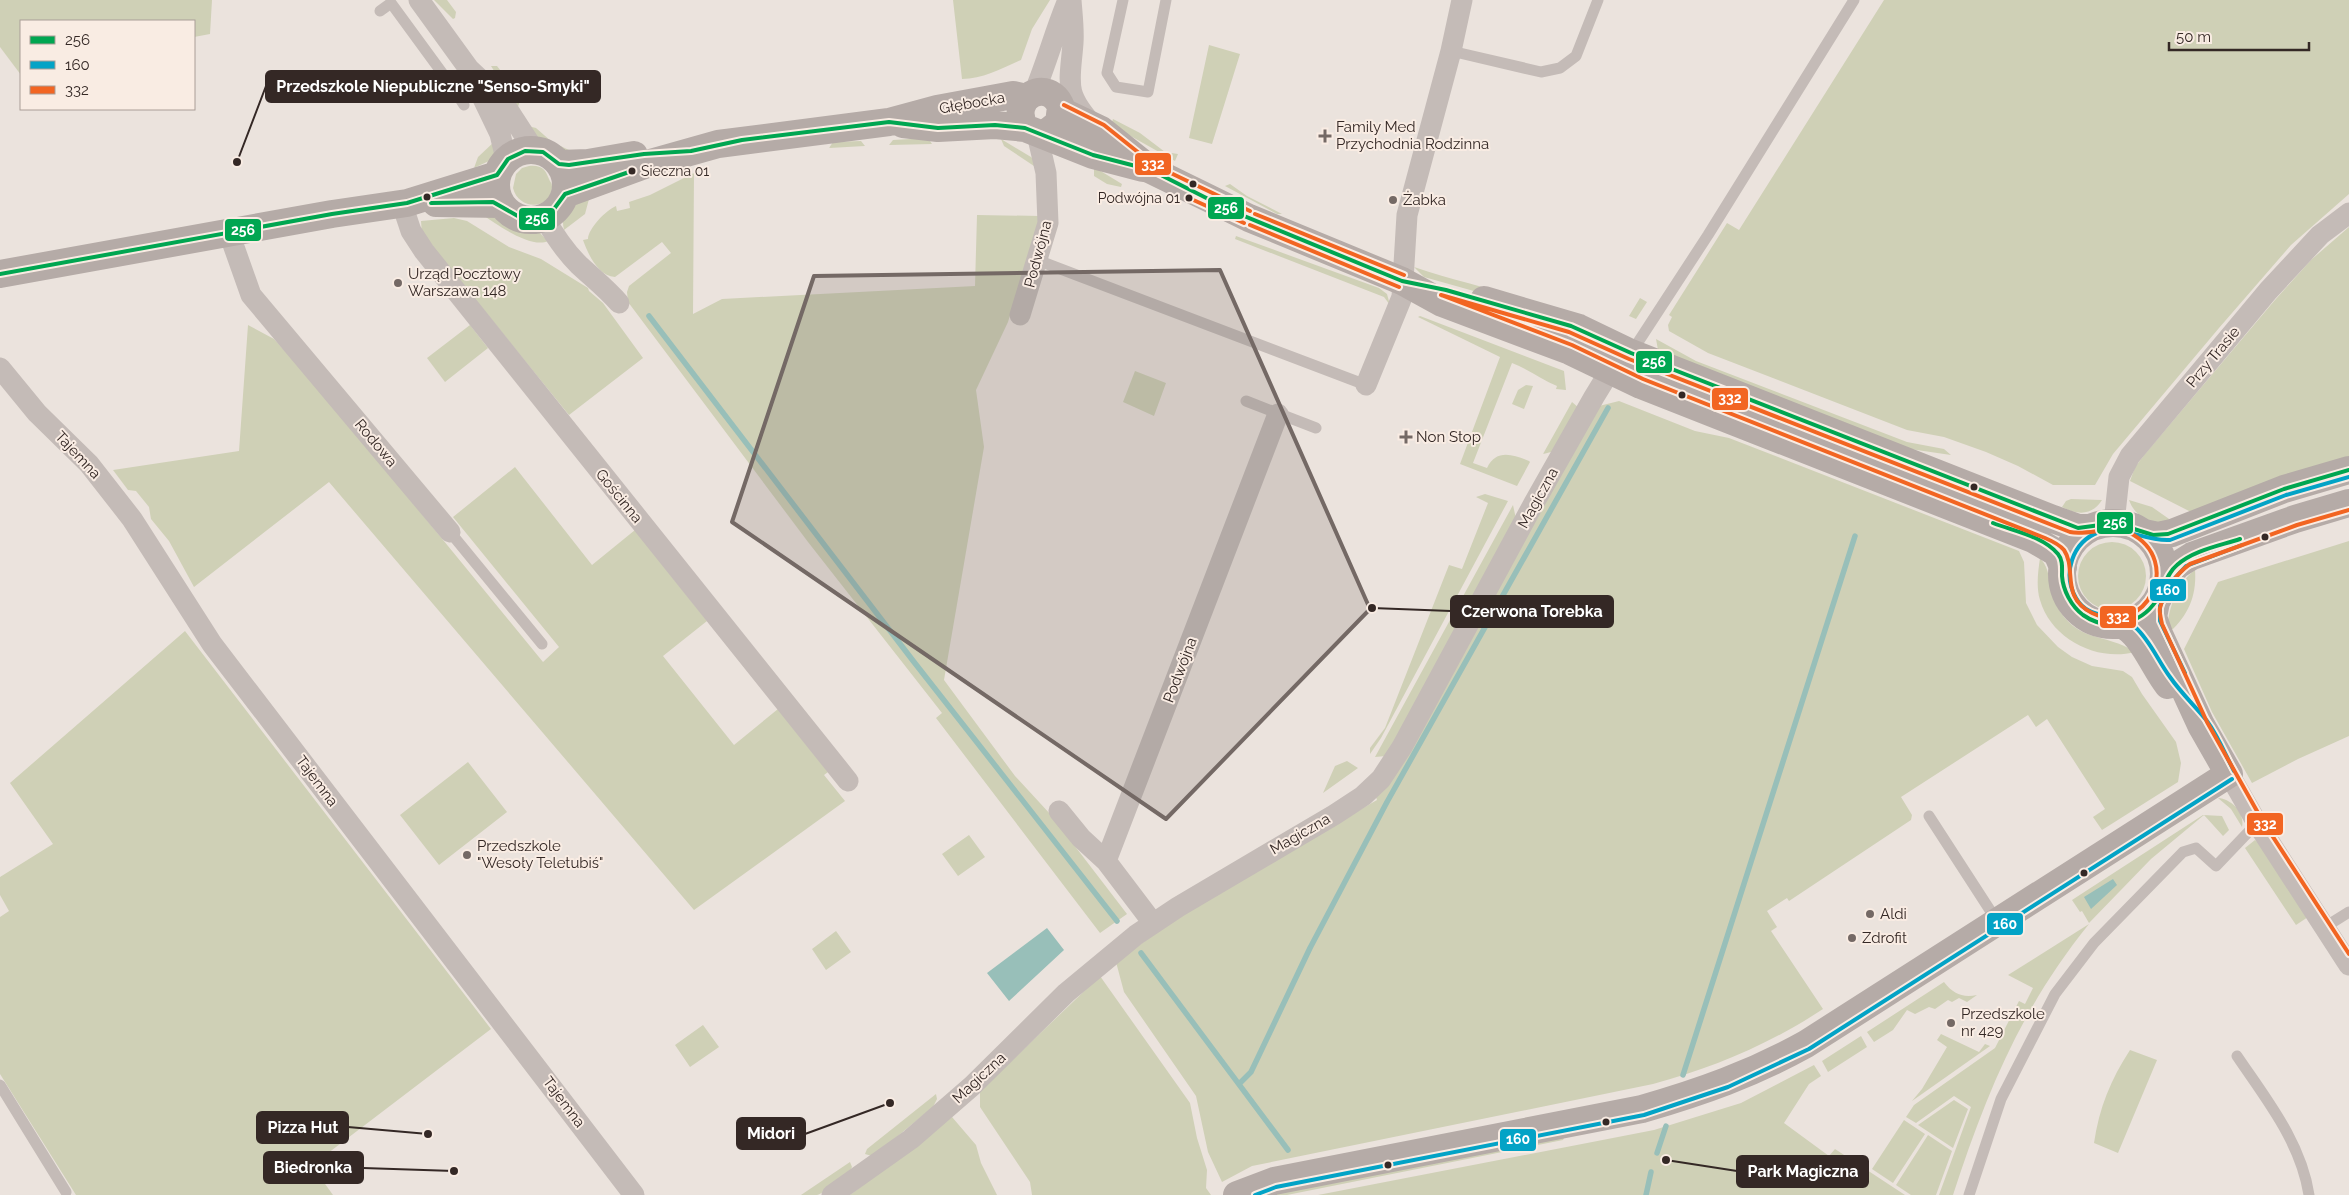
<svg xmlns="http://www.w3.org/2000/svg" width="2349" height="1195" font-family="Raleway,sans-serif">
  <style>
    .green { fill: #cfd0b6 }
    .water { fill: #98bfb9 }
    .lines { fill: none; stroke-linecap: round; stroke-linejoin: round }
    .stream { stroke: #98bfb9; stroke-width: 5.5 }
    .lane { stroke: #c4bbb7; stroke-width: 11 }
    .street { stroke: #c4bbb7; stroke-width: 21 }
    .secondary { stroke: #b5aba7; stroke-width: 28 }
    .bus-1-casing { stroke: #f9ece3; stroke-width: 8 }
    .bus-2-casing { stroke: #f9ece3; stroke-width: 8 }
    .bus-3-casing { stroke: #f9ece3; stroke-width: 8 }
    .bus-1 { stroke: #00a651; stroke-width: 4 }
    .bus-2 { stroke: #03a3c6; stroke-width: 4 }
    .bus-3 { stroke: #f26522; stroke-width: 4 }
    .marked { fill: #746965; fill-opacity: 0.2; stroke: #746965; stroke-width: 4; stroke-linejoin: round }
    .poi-dot { fill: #746965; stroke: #f9ece3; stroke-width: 2 }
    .bus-dot { fill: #342825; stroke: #f9ece3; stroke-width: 2 }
    .labels { text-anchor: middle; stroke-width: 4; stroke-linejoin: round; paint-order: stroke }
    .bus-label { font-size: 14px; fill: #342825; stroke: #f9ece3; text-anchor: start }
    .street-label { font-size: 15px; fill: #342825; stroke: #f9ece3 }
    .poi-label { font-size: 15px; fill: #342825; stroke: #f9ece3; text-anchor: start }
    .leader { fill: none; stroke: #342825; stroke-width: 2 }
    .callout-dot { fill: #342825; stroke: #f9ece3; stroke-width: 2 }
    .callout { fill: #342825; stroke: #342825; stroke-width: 2 }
    .callout-label { font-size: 16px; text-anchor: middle; font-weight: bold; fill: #fff }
    .line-badge { stroke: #f9ece3; stroke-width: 2 }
    .badge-label { font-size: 14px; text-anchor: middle; font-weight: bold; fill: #fff }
  </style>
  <rect width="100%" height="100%" fill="#ebe3dd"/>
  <path class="green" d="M0 0H212L210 34 194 37V21H21V75L0 47Z
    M434 0H447L456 12 455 18 453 19Z
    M953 0H1050L1032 29 1021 60C1003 68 983 79 962 79Z
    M1884 0H2349V194L2291 245 2219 328 2113 454 2095 485H2053L2018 466 1986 452 1944 437 1907 430 1708 353 1669 331 1668 325 1672 317 1669 315 1727 223 1739 230Z
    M1209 45 1240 54 1212 144 1189 138Z
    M491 66H497L521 97 518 107 513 101Z
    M1113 119 1140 133 1165 152 1178 154 1175 161 1111 125Z
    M528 126 536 128 552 142 569 150 566 155 539 140Z
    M928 138 932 144 889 145 893 140Z
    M1001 139 1031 157 1034 160V166L1004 146Z
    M861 141 865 146 829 148 833 142Z
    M494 142 496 150 491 160 474 168 478 157Z
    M529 166C543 165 545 170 549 179 550 182 552 183 552 186 553 209 519 212 513 188L516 174 522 168Z
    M1094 167 1122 184 1121 187 1107 184 1094 176Z
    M694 173 693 314 722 299 975 286 977 215 1040 216 1008 322 976 390 984 447 944 680 1015 776 1051 815 1127 914 1100 933 936 718 942 713 808 542 628 302 627 292 629 286 671 253 662 242 615 277C598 276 588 254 583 240L588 239C588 229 606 210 616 206L617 211 630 208 629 202 650 195Z
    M1230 184 1247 196 1282 214H1277L1225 186Z
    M589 199 585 214 564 230C559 209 573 204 589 199Z
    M497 212 517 225 538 231 548 241C532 249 497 225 483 215Z
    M454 218 467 221 509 247 541 259 588 288 589 291 603 303 643 358 569 415 422 234 421 221Z
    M2349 227V457L2191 512 2130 481 2135 467 2145 454 2275 300 2311 260Z
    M1236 236 1379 288 1387 294 1390 305 1384 297 1235 239Z
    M1414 267C1466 285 1524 294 1573 319L1424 277Z
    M1640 298 1647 302 1636 319 1629 316Z
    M1420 316 1564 371 1566 390 1556 389 1557 386C1542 380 1528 369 1512 363L1473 463 1487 468C1496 449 1512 454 1529 461L1530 462 1517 486 1460 464 1500 357 1418 317Z
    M248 325 274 339 317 386 543 662 559 647 453 517 515 467 592 565 635 530 707 621 663 656 734 745 778 709 828 772 824 775 845 801 694 910 329 482 194 587 169 541 151 519 149 507 136 491 128 490 113 470 239 451Z
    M470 325 488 348 445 382 427 358Z
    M1656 339 1696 361 1821 409 1907 442 1944 449 1951 455 1910 449 1658 350Z
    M1135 371 1166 383 1154 416 1123 402Z
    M1526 385 1533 386 1524 409 1512 404 1518 390Z
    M1619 401 1695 431 1729 438 2019 551 2024 562 2026 603 2037 625 2058 647 2072 657 2092 666 2123 671 2132 677 2142 694 2176 742 2181 763 2178 782 2102 830 2093 817 2105 809 2047 719 2036 727 2028 715 1901 797 1912 815 1911 820 1789 901 1787 898 1767 911 1777 927 1771 931 1823 1009C1770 1044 1713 1068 1653 1084L1252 1166 1222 1182 1208 1152 1196 1096 1124 992 1116 962 1196 904 1377 800 1375 794 1599 406Z
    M1572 402 1579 408 1555 451 1543 454Z
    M1485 494 1508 501 1381 738 1370 754V748L1385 728 1449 565 1462 569 1488 503 1476 497Z
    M2071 499 2102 500C2092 516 2077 515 2062 507L2066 501Z
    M2129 500 2152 507 2172 521C2153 525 2136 519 2129 500Z
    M1513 505 1516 519 1386 756 1375 757Z
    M2349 541V736L2298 759 2252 783 2212 712 2184 649 2218 582Z
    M2078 576a34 34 0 1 1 68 0a34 34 0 1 1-68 0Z
    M2040 558C2053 572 2047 588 2056 604 2076 644 2105 632 2135 652 2097 662 2051 639 2040 600 2036 587 2038 572 2040 558Z
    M2195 570C2197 597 2187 618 2167 634 2167 612 2176 584 2195 570Z
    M185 631 491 1029 315 1163V1170L333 1195H76L0 1074V917L9 911 0 895V877L53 844 10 783Z
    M1347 761 1358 768 1323 793 1335 766Z
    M468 762 507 812 439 865 400 815Z
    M2218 798C2232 799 2245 813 2242 827L2231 809Z
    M2203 815 2222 816 2229 830 2223 836 2204 815 2151 859 2089 923 2082 911 2080 912 2072 900Z
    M969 835 985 857 958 876 942 854Z
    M2255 840 2259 843 2308 917 2296 925 2245 848Z
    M2089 924C2021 1008 1986 1094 1953 1195H1939L1971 1107 1954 1096 1916 1123 1906 1117 1914 1105 1995 1048 2019 1001 2025 1004 2033 988 2008 975Z
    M836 931 851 952 826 970 812 949Z
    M1100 976 1190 1103 1197 1138 1207 1170 1206 1188 1211 1195H1032L1030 1182 980 1107V1091Z
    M1944 982C1953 994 1963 998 1977 995L1967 1002 1959 998 1952 1002 1948 1000 1935 1009 1929 1007 1915 1014 1907 1010 1893 1030 1874 1042 1867 1032Z
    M703 1025 719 1047 690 1067 675 1045Z
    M1941 1034 1979 1052 1985 1044 1990 1046 1912 1101 1922 1089 1947 1047 1937 1040Z
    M1861 1036 1867 1047 1828 1072 1822 1061Z
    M2130 1050 2157 1060 2118 1153 2094 1143C2099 1108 2111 1079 2130 1050Z
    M1814 1065 1821 1076 1809 1084 1784 1123 1829 1156 1835 1149 1905 1195H1318L1654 1130 1741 1103Z
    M936 1094 937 1099 933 1107 876 1154 872 1156 865 1154 867 1149Z
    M1954 1100 1968 1109 1953 1148 1918 1125Z
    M952 1117 976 1145 981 1163 997 1195H850Z
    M1904 1120 1925 1134 1893 1183 1872 1169Z
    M1567 1132 1563 1140 1287 1195H1270Z
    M1928 1135 1952 1151 1936 1195H1911L1896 1185Z
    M850 1162 852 1167C849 1175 825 1193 817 1195 812 1195 805 1195 801 1195Z"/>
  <path class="water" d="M2113 879 2117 885 2091 909 2084 897Z
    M1047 928 1064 950 1009 1001 987 973Z"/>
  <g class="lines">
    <path class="stream" d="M649 316 914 662 1117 921
      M1141 953 1288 1150
      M1683 1075 1855 536
      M1239 1084 1251 1072 1310 948 1387 802 1608 408
      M1657 1153 1666 1126
      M1646 1195 1651 1172"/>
    <path class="lane" d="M1123 0 1107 73 1116 87 1148 92 1166 0
      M380 11 391 3 451 85 469 69
      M1451 51 1541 72 1560 68 1576 56 1598 0
      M451 85 464 105
      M1037 260 1366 385
      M1631 353 1708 235 1854 0
      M1246 401 1316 428
      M450 532 542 644
      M1929 816 1997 921
      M2325 927 2349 912
      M2237 1056C2266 1099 2301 1142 2309 1195
      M0 1085 66 1192
      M1969 1195 2001 1099 2055 994 2094 943 2183 852 2196 848 2216 866 2257 823"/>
    <path class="street" d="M419 0 469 69 501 99 534 150
      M1071 0C1072 14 1074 29 1073 43 1070 83 1063 92 1093 125
      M474 80 500 134 506 159
      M1034 93C1047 62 1055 31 1068 0
      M402 204 411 231 424 251 848 781
      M544 217C554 235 565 251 579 265 593 278 607 289 619 303
      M229 233 251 295 450 532
      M1020 315 1048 223 1046 173 1037 134
      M0 368 37 413 89 464 132 519 212 644 634 1195
      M1366 385 1402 297 1407 215 1451 51 1462 0
      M2114 523 2119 477 2130 456 2268 291 2320 235 2349 213
      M2229 774 2257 823 2349 965
      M1059 811 1081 838 1106 861 1153 923
      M1106 861 1278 414
      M832 1195 911 1139 972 1086 1066 993 1136 935 1178 907 1334 815 1363 796 1381 779 1402 747 1534 503 1594 397 1605 379 1622 362"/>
    <path class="secondary" d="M1061 111 1101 130 1151 170 1249 218 1402 281 1442 303 1570 351 1641 385 2033 539 2057 553 2063 567
      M903 124 938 128 995 125 1025 128
      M1045 134 1059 123 1061 107C1049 76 1007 97 1025 128L1093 155 1143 168
      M496 185a35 35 0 1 1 70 0a35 35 0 1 1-70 0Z
      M559 164 588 163 634 155
      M565 194 647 164 718 144 889 122 937 109 1013 95 1026 98
      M436 203 501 204
      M0 274 332 214 407 203 497 175
      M1484 300 1579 328 1631 353 2053 519 2078 528H2090
      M2062 574a51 51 0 1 1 102 0a51 51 0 1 1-102 0Z
      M2144 533 2158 536 2172 533 2284 489 2349 470
      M2162 587 2176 566 2192 556 2295 519 2349 503
      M2120 624C2141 631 2154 668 2168 685
      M1237 1195 1274 1181 1642 1109C1701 1092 1752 1074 1806 1044L2229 774 2201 725 2159 634 2153 617 2156 602"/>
    <g class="bus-1-casing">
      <path id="bus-1" d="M431 203 493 202 523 219H538L551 213 565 194 632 171
        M0 274 332 214 407 203 497 175 508 159 525 151 543 152 559 164 569 165 644 154 691 151 742 140 889 122 938 128 995 125 1025 128 1093 155 1151 170 1232 211 1402 281 1446 290 1571 326 1631 353 2078 528 2115 523 2153 535 2168 534 2284 489 2349 470
        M1993 523C2013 531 2043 536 2058 554 2063 560 2062 568 2062 576 2063 590 2071 606 2083 615 2107 632 2140 625 2156 601 2164 589 2166 574 2177 565 2194 550 2219 546 2240 539"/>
    </g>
    <g class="bus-2-casing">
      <path id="bus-2" d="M2185 673 2160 621V606L2173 580 2186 566 2242 545
        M2234 771C2225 754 2218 736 2207 721 2195 706 2181 693 2170 677 2158 661 2150 640 2135 627 2118 611 2089 622 2076 598 2062 574 2072 542 2099 532 2120 524 2146 542 2170 540L2286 495 2349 477
        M1255 1195 1276 1187 1644 1115 1728 1087 1809 1049 2232 779"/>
    </g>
    <g class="bus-3-casing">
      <path id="bus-3" d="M1064 105 1104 125 1154 165 1250 211
        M1189 198 1244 223
        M1255 214 1404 275
        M1250 225 1399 287
        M1441 295 1569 332 1629 359 2070 532C2089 536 2112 524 2130 533 2185 561 2146 639 2092 613 2060 597 2077 569 2064 550 2059 544 2052 541 2045 538L1643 379 1572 345Z
        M2349 510 2297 525 2190 564C2176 574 2164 591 2160 608 2159 612 2161 619 2162 624L2207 722 2262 820 2349 954"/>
    </g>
    <use href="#bus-1" class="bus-1"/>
    <use href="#bus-2" class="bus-2"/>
    <use href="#bus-3" class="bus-3"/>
  </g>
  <path class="marked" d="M1220 270 1370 609 1166 819 732 522 814 276Z"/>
  <g class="poi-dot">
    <path d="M1322.5 128.5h5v5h5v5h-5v5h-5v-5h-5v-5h5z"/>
    <circle cx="1393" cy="200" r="5"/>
    <circle cx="398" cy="283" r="5"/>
    <path d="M1403.5 429.5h5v5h5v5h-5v5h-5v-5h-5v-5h5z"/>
    <circle cx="467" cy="855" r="5"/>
    <circle cx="1870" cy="914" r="5"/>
    <circle cx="1852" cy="938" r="5"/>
    <circle cx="1951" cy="1023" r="5"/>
  </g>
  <g class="bus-dot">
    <circle cx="632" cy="171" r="4.5"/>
    <circle cx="1193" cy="184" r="4.5"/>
    <circle cx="427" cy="197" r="4.5"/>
    <circle cx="1189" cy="198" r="4.5"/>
    <circle cx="1682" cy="395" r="4.5"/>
    <circle cx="1974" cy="487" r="4.5"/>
    <circle cx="2265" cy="537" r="4.5"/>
    <circle cx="2084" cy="873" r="4.5"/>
    <circle cx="1606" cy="1122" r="4.5"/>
    <circle cx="1388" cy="1165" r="4.5"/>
  </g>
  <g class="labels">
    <g class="bus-label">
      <text x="641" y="176">Sieczna 01</text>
      <text x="1180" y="203" text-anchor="end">Podwójna 01</text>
    </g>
    <g class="street-label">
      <text transform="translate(972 103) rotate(-10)" y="5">Głębocka</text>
      <text transform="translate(1038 254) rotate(-75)" y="5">Podwójna</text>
      <text transform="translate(2213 357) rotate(-50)" y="5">Przy Trasie</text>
      <text transform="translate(376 443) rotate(50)" y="5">Rodowa</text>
      <text transform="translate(78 455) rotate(47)" y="5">Tajemna</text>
      <text transform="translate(619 496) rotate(51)" y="5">Gościnna</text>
      <text transform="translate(1538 498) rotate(-61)" y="5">Magiczna</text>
      <text transform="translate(1180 670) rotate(-69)" y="5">Podwójna</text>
      <text transform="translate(317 781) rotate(53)" y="5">Tajemna</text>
      <text transform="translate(1300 834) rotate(-30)" y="5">Magiczna</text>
      <text transform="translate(979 1078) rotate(-43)" y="5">Magiczna</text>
      <text transform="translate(564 1102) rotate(53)" y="5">Tajemna</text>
    </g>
    <g class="poi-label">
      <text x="1336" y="132">Family Med<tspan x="1336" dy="17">Przychodnia Rodzinna</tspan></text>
      <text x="1403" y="205">Żabka</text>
      <text x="408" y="279">Urząd Pocztowy<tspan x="408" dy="17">Warszawa 148</tspan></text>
      <text x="1416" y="442">Non Stop</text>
      <text x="477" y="851">Przedszkole<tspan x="477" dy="17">"Wesoły Teletubiś"</tspan></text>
      <text x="1880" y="919">Aldi</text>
      <text x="1862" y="943">Zdrofit</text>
      <text x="1961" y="1019">Przedszkole<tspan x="1961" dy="17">nr 429</tspan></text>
    </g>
  </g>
  <path class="leader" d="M237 162L266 86M1372 608L1451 611M428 1134L348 1127M890 1103L805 1134M454 1171L363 1168M1666 1160L1737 1171"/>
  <g class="callout-dot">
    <circle cx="237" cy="162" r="5"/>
    <circle cx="1372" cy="608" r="5"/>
    <circle cx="428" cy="1134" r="5"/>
    <circle cx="890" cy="1103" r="5"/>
    <circle cx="454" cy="1171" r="5"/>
    <circle cx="1666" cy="1160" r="5"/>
  </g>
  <g class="callout">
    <rect x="266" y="71" width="334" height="31" rx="5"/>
    <rect x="1451" y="596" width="162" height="31" rx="5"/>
    <rect x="257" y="1112" width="91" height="31" rx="5"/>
    <rect x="737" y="1118" width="68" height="31" rx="5"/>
    <rect x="264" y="1152" width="99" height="31" rx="5"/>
    <rect x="1737" y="1156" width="131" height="31" rx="5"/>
  </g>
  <g class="callout-label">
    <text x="433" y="92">Przedszkole Niepubliczne "Senso-Smyki"</text>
    <text x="1532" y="617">Czerwona Torebka</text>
    <text x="303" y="1133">Pizza Hut</text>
    <text x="771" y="1139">Midori</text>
    <text x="313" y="1173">Biedronka</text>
    <text x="1803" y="1177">Park Magiczna</text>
  </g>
  <g class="line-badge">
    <rect x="1134" y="152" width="38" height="24" rx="5" fill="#f26522"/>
    <rect x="1207" y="196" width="38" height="24" rx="5" fill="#00a651"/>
    <rect x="518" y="207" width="38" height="24" rx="5" fill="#00a651"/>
    <rect x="224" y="218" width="38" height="24" rx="5" fill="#00a651"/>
    <rect x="1635" y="350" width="38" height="24" rx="5" fill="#00a651"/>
    <rect x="1711" y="387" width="38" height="24" rx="5" fill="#f26522"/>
    <rect x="2096" y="511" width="38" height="24" rx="5" fill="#00a651"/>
    <rect x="2149" y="578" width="38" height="24" rx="5" fill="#03a3c6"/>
    <rect x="2099" y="605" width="38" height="24" rx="5" fill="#f26522"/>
    <rect x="2246" y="812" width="38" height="24" rx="5" fill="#f26522"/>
    <rect x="1986" y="912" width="38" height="24" rx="5" fill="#03a3c6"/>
    <rect x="1499" y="1128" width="38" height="24" rx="5" fill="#03a3c6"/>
  </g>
  <g class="badge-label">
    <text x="1153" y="169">332</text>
    <text x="1226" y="213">256</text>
    <text x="537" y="224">256</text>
    <text x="243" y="235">256</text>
    <text x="1654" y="367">256</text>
    <text x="1730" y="403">332</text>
    <text x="2115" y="528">256</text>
    <text x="2168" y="595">160</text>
    <text x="2118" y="622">332</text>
    <text x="2265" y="829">332</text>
    <text x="2005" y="929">160</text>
    <text x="1518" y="1144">160</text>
  </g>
  <rect x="20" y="20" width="175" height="90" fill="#f9ece3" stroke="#aa9e97"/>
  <rect x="30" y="36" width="25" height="8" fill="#00a651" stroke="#aa9e97"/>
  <text x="65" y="45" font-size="15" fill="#342825">256</text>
  <rect x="30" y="61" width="25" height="8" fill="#03a3c6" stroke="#aa9e97"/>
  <text x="65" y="70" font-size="15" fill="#342825">160</text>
  <rect x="30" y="86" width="25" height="8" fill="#f26522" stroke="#aa9e97"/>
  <text x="65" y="95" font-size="15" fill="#342825">332</text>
  <path d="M2169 42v8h140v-8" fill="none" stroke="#342825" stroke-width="2.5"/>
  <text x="2176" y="42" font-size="15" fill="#342825" stroke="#f9ece3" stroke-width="4" paint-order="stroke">50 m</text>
</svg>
